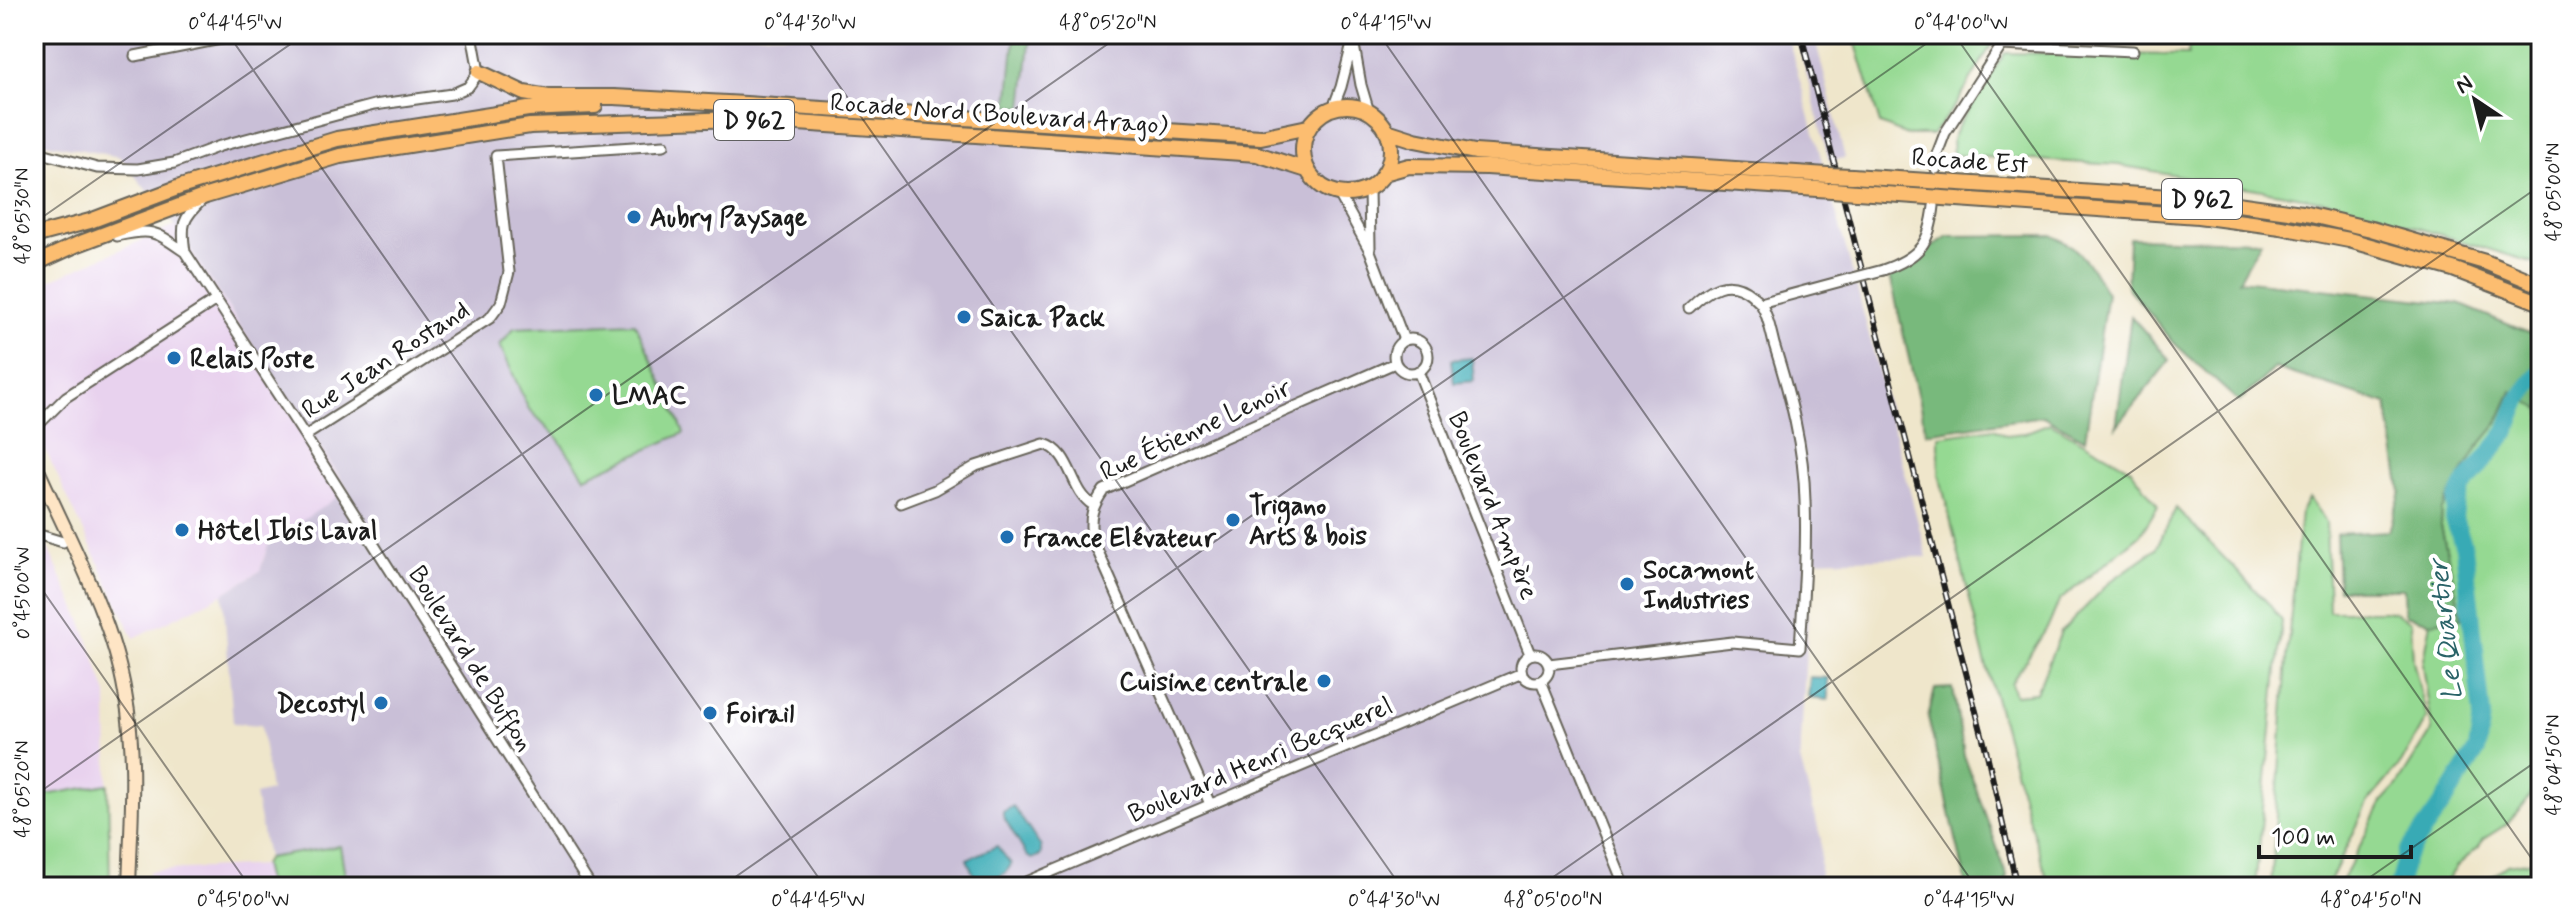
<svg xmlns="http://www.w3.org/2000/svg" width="2575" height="921" font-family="Mynerve,sans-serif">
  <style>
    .built { fill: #e8d2ee }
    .industrial { fill: #c9bfd7 }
    .green { fill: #95d992; stroke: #587a57; stroke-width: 2 }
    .forest { fill: #78b97c; stroke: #4a6a4c; stroke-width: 2 }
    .water { fill: #39aab5; stroke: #2a6368; stroke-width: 2 }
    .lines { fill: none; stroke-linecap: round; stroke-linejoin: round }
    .river { stroke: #39aab5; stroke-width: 18 }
    .minor-casing { stroke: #666359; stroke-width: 13 }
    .secondary-casing { stroke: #666359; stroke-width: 16 }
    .primary-casing { stroke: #666359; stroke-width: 18 }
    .minor { stroke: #fff; stroke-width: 9 }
    .secondary { stroke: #fee5c5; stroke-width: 12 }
    .primary { stroke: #fcbd6f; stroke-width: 14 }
    .rail-casing { stroke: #1c1c1c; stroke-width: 6 }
    .rail { stroke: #fff; stroke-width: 3; stroke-dasharray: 9; stroke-linecap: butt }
    .minor-bridge-casing { stroke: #666359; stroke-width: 13; stroke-linecap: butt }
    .primary-bridge-casing { stroke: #666359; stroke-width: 18; stroke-linecap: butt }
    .minor-bridge { stroke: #fff; stroke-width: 9 }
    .primary-bridge { stroke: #fcbd6f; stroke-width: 14 }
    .ticks { fill: none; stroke: #1c1c1c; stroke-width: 2; stroke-opacity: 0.45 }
    .poi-dot { fill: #1f6fb2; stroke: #fff; stroke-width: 3 }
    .labels { text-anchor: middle; stroke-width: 8; stroke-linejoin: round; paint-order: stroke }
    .shield { fill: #fff; stroke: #606060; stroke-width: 2 }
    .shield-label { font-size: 24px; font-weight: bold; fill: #1c1c1c }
    .street-label { font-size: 26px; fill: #1c1c1c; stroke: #fff }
    .poi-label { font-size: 26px; font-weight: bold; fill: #1c1c1c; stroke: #fff; text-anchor: start }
    .water-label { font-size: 28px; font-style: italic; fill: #2a6368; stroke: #fff }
    .neatline { fill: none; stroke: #1c1c1c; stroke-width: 3 }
    .ticks-label { font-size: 20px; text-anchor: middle; fill: #1c1c1c }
  </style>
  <rect width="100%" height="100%" fill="#fff"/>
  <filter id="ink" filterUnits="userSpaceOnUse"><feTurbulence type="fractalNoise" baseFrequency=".0125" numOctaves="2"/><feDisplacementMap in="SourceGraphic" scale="16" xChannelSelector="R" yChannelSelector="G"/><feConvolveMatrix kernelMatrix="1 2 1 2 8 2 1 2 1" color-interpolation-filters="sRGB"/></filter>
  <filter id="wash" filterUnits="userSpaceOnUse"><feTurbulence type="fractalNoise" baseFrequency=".006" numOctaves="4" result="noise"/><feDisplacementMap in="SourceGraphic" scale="32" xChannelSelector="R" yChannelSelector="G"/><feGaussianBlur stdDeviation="1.8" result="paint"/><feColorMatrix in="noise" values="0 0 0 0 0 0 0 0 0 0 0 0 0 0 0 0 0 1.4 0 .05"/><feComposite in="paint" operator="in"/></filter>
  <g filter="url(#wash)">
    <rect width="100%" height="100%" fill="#efe6cb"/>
    <path class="built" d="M175 226 348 491 269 543 260 571 223 594 134 638 34 426V293L39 285Z
      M34 518 83 624 107 694 108 784 34 797Z
      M263 865 268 887H149V871Z"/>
    <path class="industrial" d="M34 34H1787L1856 285 1927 557 1811 560 1800 760 1821 839 1820 873 1815 887H347L340 846 267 858 255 795 270 791 261 725 233 723 223 594 260 571 269 543 348 490 175 226 120 157 34 141Z
      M1796 34H1814L1845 158 1829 161Z"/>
    <path class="green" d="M1853 34H1996L1995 39 1957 103 1932 135H1907L1880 124Z
      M2011 34H2113L2112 41 2011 36Z
      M2190 34H2541V265L2331 202 2118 165 1953 155 1952 139 1958 126 2005 53 2188 55Z
      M635 323C651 360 669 395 684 433L585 477 556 436 528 408 500 345 514 328Z
      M2513 390 2541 410V751L2535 764 2537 782 2525 804 2507 824 2482 840 2479 847 2457 866 2443 887H2339L2382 802 2397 786 2432 730 2423 665 2431 622 2461 618 2441 526 2442 509 2478 447 2498 423Z
      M2050 423 2130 468 2158 506 2140 535 2059 601 2049 625 2011 683 2015 695 2036 693 2061 632 2111 581 2156 549 2176 508 2267 602 2282 621 2255 887H2050L2028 817 1984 657 1939 474V436L1994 428 2006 435 2024 433Z
      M2309 498 2326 522 2329 611H2393L2411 622 2413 661 2427 718 2401 764 2369 801 2327 887H2271L2288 643 2301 512Z
      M108 784 110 887H34V797Z
      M340 846 347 887H268L263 865 267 858Z
      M2541 860V887H2476L2507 865Z"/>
    <path class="forest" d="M1015 34H1031L1023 107 1008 105Z
      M2052 235 2073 247 2090 265 2107 293 2085 439 2043 416 1926 433 1890 276 1948 236Z
      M2129 238 2261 241 2239 280 2459 304 2541 338V410L2512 391 2498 423 2478 447 2442 509 2441 526 2462 618 2431 622 2405 615 2404 589H2338L2336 534 2389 531 2401 492 2387 404 2275 368 2239 402 2174 343 2127 287Z
      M2131 316 2170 360 2116 427Z
      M1953 688 1964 755 2007 875 2005 887H1967L1928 717 1935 689Z"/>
    <path class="water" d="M1472 358 1474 381 1454 383 1451 360Z
      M1810 677 1828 678V700L1808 698Z
      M1013 806 1041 847V855L1032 859 1027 856 1003 816V812Z
      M997 846 1011 864C1006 877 992 880 980 885L977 883 967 859Z"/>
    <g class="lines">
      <path class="river" d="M2398 887 2406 855 2444 802 2477 750 2482 716 2464 547 2454 519 2456 502 2463 487 2506 433 2520 398 2541 371"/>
    </g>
  </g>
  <g filter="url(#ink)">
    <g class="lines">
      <g class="minor-casing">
        <path id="minor" d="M1352 34 1361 85 1369 112
          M135 56 246 34
          M1333 108 1341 87 1352 44
          M34 151 97 168 138 169 174 163 220 146 374 105 452 94 468 87 479 72 472 34
          M1936 169 1937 154 1945 133 2002 45 2133 51
          M1369 188 1370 248
          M1339 194 1370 251 1404 340
          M117 236C153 228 155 231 185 252L305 436 591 887
          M185 252C181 225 182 219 202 200
          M1883 270C1920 257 1930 243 1934 206
          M1760 303 1849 279
          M1394 356a17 17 0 1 1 34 0a17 17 0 1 1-34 0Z
          M1418 371 1530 654
          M34 429 66 397 216 300
          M305 436 490 318 501 303 509 272 496 156 664 145
          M901 503 935 490 976 466 1044 444C1072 451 1070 491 1093 505
          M34 520 40 494
          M34 538 43 536 63 542
          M1521 668a14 14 0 1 1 28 0a14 14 0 1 1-28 0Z
          M1549 664 1732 642 1800 648C1803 599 1807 550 1805 501 1804 447 1790 395 1774 344 1771 332 1768 315 1761 304 1760 302 1753 297 1752 295 1728 275 1708 289 1689 308
          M1541 681 1625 887
          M1210 804 1092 538C1089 517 1092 507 1104 490L1395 363
          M1015 887 1522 673"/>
      </g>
      <g class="secondary-casing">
        <path id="secondary" d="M34 461C66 534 112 615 125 693 137 756 131 823 129 887"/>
      </g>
      <g class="primary-casing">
        <path id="primary" d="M479 72 524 93 549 97H614L746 104 1261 137 1308 127
          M1303 150a44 44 0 1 1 88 0a44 44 0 1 1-88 0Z
          M1387 131 1415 140 1475 152 1828 175
          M1384 173 1409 166 1487 167 1832 190
          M1852 176 2201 199 2302 213 2371 229 2485 262 2541 285
          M1857 192 2198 216 2281 227 2349 240 2453 269 2541 303
          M34 236 90 221 180 187 337 139 528 109 595 106
          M34 264 78 244 206 196 340 156 530 126 737 119 1257 154 1307 170"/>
      </g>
      <use href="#minor" class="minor"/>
      <use href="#secondary" class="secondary"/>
      <use href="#primary" class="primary"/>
      <g class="rail-casing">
        <path id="rail" d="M1801 34 1987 754 2017 887"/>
      </g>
      <use href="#rail" class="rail"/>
      <g class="minor-bridge-casing">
        <path id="minor-bridge" d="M1849 279 1883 270"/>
      </g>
      <g class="primary-bridge-casing">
        <path id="primary-bridge" d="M1828 175 1852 176
          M1832 190 1857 192"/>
      </g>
      <use href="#minor-bridge" class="minor-bridge"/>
      <use href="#primary-bridge" class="primary-bridge"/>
    </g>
  </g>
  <path class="ticks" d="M228 34 825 887M803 34 1401 887M1379 34 1976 887M1954 34 2541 872M2529 34 2541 51M34 223 305 34M34 578 250 887M34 796 1122 34M721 887 1940 34M1539 887 2541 185M2356 887 2541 758"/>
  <g class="poi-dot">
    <circle cx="634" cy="217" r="8"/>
    <circle cx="964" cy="317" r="8"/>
    <circle cx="174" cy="358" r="8"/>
    <circle cx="596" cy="395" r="8"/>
    <circle cx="1233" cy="520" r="8"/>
    <circle cx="182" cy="530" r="8"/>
    <circle cx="1007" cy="537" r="8"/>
    <circle cx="1627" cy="584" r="8"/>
    <circle cx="1324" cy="681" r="8"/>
    <circle cx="381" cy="703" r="8"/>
    <circle cx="710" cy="713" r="8"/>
  </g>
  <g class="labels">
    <g class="shield">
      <rect x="714" y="100" width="80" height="40" rx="6"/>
      <rect x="2162" y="179" width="80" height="40" rx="6"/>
    </g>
    <g class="shield-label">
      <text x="754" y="128">D 962</text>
      <text x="2202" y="207">D 962</text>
    </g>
    <g class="street-label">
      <text transform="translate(999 113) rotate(4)" y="9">Rocade Nord (Boulevard Arago)</text>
      <text transform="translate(1970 160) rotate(4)" y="9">Rocade Est</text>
      <text transform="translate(385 359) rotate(-33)" y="9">Rue Jean Rostand</text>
      <text transform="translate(1195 429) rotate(-25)" y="9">Rue Étienne Lenoir</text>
      <text transform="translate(1494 505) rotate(68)" y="9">Boulevard Ampère</text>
      <text transform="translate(472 658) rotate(58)" y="9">Boulevard de Buffon</text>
      <text transform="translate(1260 759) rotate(-23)" y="9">Boulevard Henri Becquerel</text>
    </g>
    <g class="poi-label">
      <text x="650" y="226">Aubry Paysage</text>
      <text x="980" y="326">Saica Pack</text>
      <text x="190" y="367">Relais Poste</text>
      <text x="612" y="404">LMAC</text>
      <text x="1249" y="514">Trigano<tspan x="1249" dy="30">Arts &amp; bois</tspan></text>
      <text x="198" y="539">Hôtel Ibis Laval</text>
      <text x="1023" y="546">France Elévateur</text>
      <text x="1643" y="578">Socamont<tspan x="1643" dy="30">Industries</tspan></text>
      <text x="1308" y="690" text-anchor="end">Cuisine centrale</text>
      <text x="365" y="712" text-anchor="end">Decostyl</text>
      <text x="726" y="722">Foirail</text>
    </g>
    <g class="water-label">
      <text transform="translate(2444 630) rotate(-96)" y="10">Le Quartier</text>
    </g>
  </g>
  <rect width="2575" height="921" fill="none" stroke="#fff" stroke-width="88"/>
  <g transform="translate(2475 100) rotate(325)" stroke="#ffffff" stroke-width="6" paint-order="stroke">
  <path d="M0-6L14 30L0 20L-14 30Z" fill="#1c1c1c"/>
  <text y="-12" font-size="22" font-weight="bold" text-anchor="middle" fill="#1c1c1c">N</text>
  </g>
  <path d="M2259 845v12h152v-12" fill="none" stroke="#1c1c1c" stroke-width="4"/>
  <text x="2271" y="845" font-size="24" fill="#1c1c1c" stroke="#ffffff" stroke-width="6" paint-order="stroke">100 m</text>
  <rect x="44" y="44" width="2487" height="833" class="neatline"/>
  <g class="ticks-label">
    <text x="235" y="29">0°44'45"W</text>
    <text x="810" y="29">0°44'30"W</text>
    <text x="1108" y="29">48°05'20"N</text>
    <text x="1386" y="29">0°44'15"W</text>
    <text x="1961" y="29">0°44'00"W</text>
    <text transform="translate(2553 192) rotate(-90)" y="7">48°05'00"N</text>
    <text transform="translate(22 216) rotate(-90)" y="7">48°05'30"N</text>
    <text transform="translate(22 593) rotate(-90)" y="7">0°45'00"W</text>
    <text transform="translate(2553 765) rotate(-90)" y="7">48°04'50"N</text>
    <text transform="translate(22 789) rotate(-90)" y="7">48°05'20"N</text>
    <text x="243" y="906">0°45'00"W</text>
    <text x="818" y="906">0°44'45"W</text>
    <text x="1394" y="906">0°44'30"W</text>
    <text x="1553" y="906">48°05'00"N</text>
    <text x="1969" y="906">0°44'15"W</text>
    <text x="2371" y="906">48°04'50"N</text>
  </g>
</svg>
